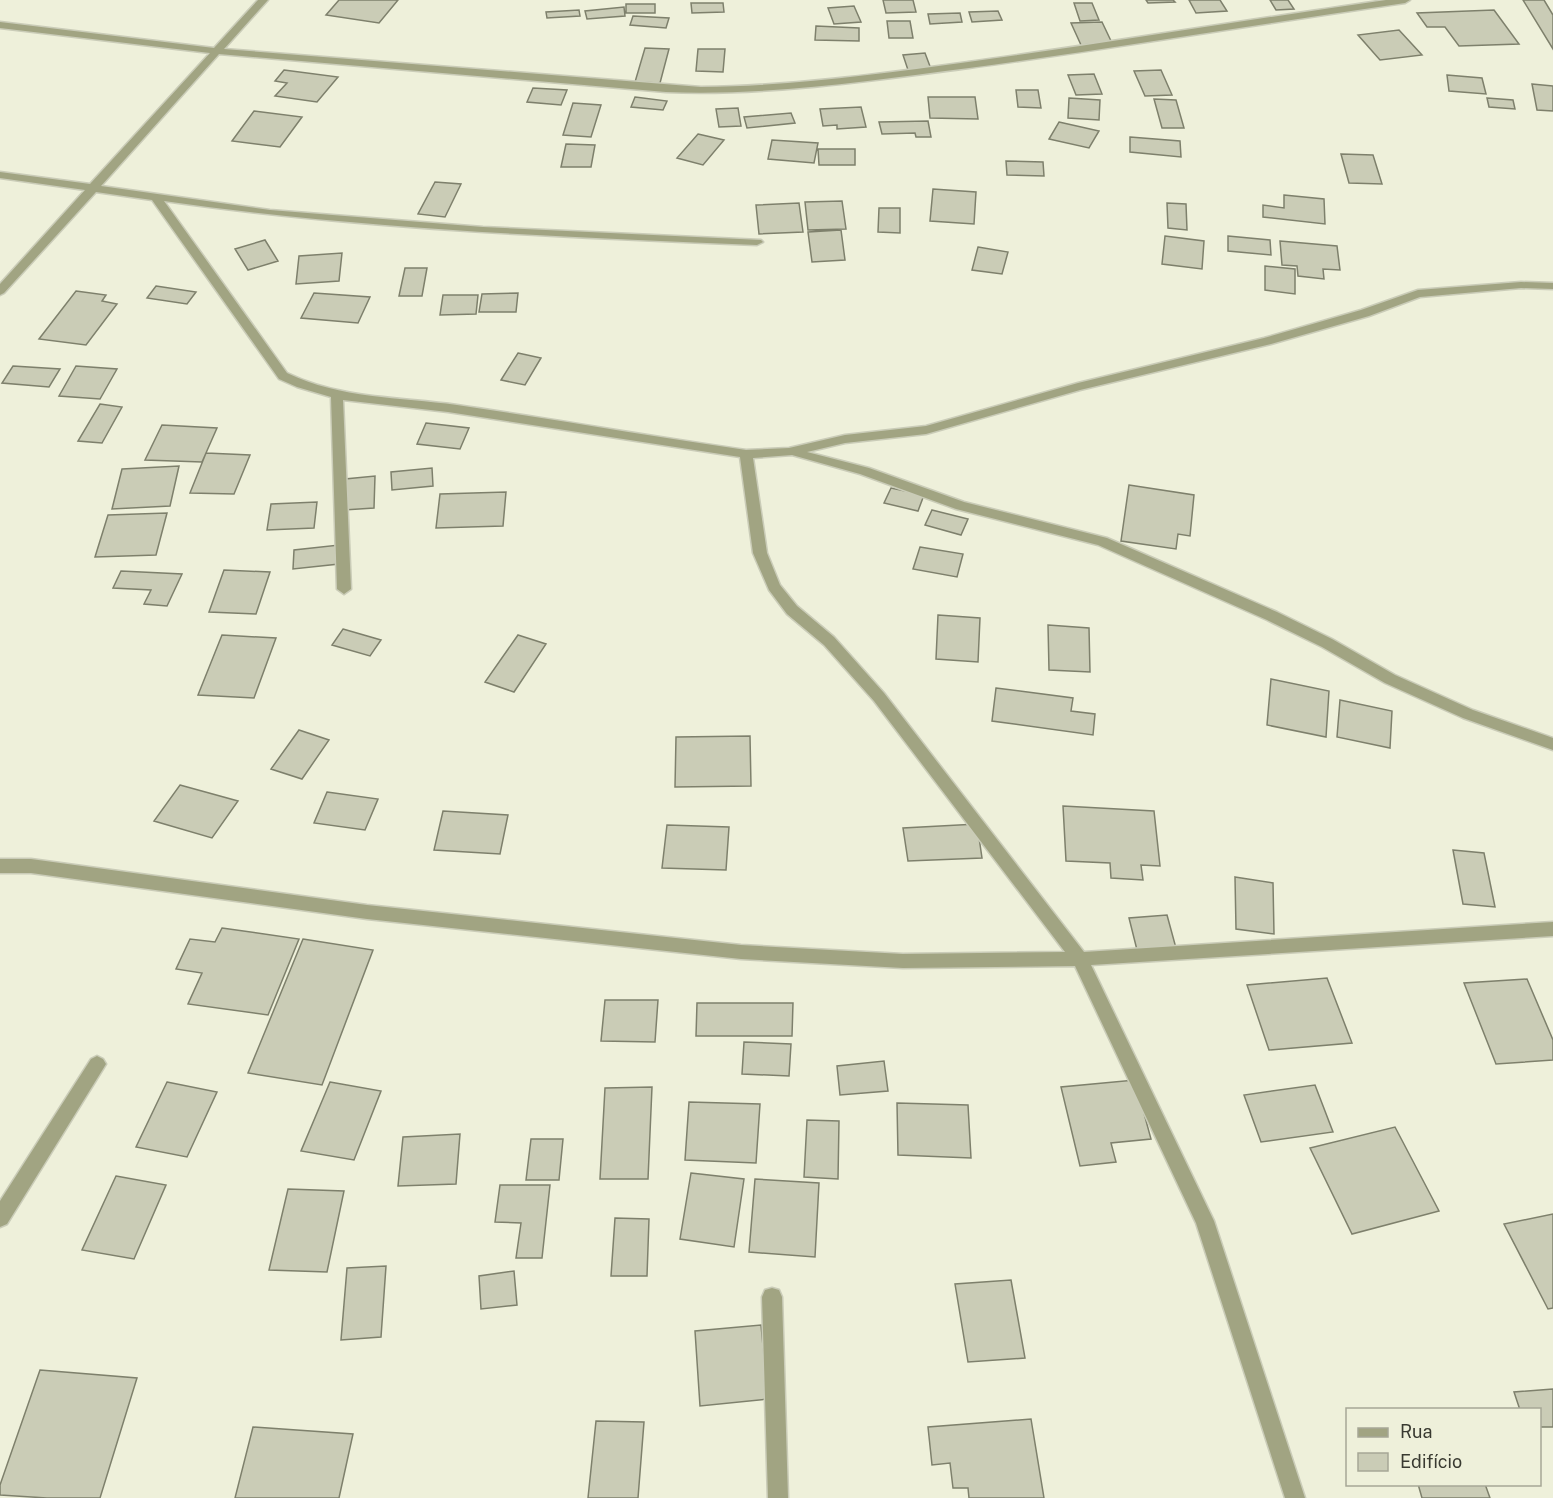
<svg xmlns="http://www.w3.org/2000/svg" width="1553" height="1498" font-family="'Public Sans',sans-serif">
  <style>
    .building { fill: #caccb6; stroke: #7e806c; stroke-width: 1.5 }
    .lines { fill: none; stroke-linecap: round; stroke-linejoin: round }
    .street-casing { stroke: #caccb8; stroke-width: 3 }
    .street { fill: #a1a482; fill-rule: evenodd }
  </style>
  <rect width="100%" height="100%" fill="#eef0da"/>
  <path class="building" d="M339 0H398L379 23 326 15Z
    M883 0H913L916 12 886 13Z
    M1146 0H1173L1175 2 1148 3Z
    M1189 0H1220L1227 11 1196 13Z
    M1270 0H1288L1294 9 1276 10Z
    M1523 0H1544L1553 15V49Z
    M691 3H723L724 12 692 13Z
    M1074 3H1092L1099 20 1080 21Z
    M626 4H655V13H626Z
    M854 6 861 22 834 24 828 8Z
    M624 7 625 16 587 19 585 11Z
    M579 10 580 16 547 18 546 12Z
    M1494 10 1519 44 1459 46 1445 27H1427L1417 13Z
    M998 11 1002 20 972 22 969 12Z
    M960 13 962 22 930 24 928 14Z
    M633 16 669 18 666 28 630 25Z
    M887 21H910L913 38H889Z
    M1102 22 1112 43 1081 45 1071 23Z
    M816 26 859 28V41L815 40Z
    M1399 30 1422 55 1380 60 1358 35Z
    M645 48 669 49 660 83 635 82Z
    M698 49H725L723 72 696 71Z
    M925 53 931 69 908 70 903 55Z
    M284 70 338 77 317 102 275 96 287 83 275 81Z
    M1161 70 1172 95 1145 96 1134 71Z
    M1094 74 1102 94 1076 95 1068 75Z
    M1447 75 1482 78 1486 94 1449 91Z
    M1532 84 1553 86V111L1537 110Z
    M533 88 567 90 561 105 527 102Z
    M1016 90H1038L1041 108 1018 107Z
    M635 97 667 101 663 110 631 107Z
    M928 97H975L978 119 930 118Z
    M1069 98 1100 100 1099 120 1068 118Z
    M1487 98 1513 100 1515 109 1489 107Z
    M1154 99 1176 100 1184 128H1162Z
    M573 103 601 105 591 137 563 135Z
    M861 107 866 127 837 129V125L823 126 820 109Z
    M738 108 741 126 719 127 716 109Z
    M254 111 302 117 280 147 232 141Z
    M791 113 795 123 747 128 744 117Z
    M928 121 931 137H916L915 133 882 134 879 122Z
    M1059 122 1099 131 1089 148 1049 139Z
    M698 134 724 140 703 165 677 158Z
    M1130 137 1180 141 1181 157 1130 152Z
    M772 140 818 143 814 163 768 159Z
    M566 144 595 145 591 167H561Z
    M818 149H855V165H819Z
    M1341 154 1373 155 1382 184 1349 183Z
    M1006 161 1043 162 1044 176 1007 175Z
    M435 182 461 184 445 217 418 214Z
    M933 189 976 192 974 224 930 221Z
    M1284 195 1324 199 1325 224 1263 217V205L1284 208Z
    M842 201 846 229 808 230 805 202Z
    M799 203 803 232 759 234 756 205Z
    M1167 203 1186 204 1187 230 1168 228Z
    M879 208H900V233L878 232Z
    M841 230 845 260 812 262 808 232Z
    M1165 236 1204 241 1202 269 1162 264Z
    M1228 236 1270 240 1271 255 1228 251Z
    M265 240 278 261 248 270 235 249Z
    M1280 241 1337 246 1340 270 1323 269 1324 279 1298 276 1297 266 1282 265Z
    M978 247 1008 252 1002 274 972 270Z
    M342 253 339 281 296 284 299 256Z
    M1265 266 1295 269V294L1265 290Z
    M405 268H427L422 296H399Z
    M156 286 196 292 187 304 147 298Z
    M76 291 106 295 102 301 117 304 86 345 39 339Z
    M314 293 370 297 358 323 301 318Z
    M518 293 516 312H479L482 294Z
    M443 295H478L476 314 440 315Z
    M518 353 541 358 525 385 501 380Z
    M13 366 60 369 49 387 2 383Z
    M76 366 117 369 100 399 59 396Z
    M100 404 122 407 102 443 78 441Z
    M426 423 469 428 460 449 417 444Z
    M162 425 217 428 202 462 145 460Z
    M206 453 250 455 234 494 190 493Z
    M179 466 170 506 112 509 122 469Z
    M432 468 433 486 392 490 391 472Z
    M375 476 374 508 344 510 345 479Z
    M1129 485 1194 495 1190 536 1178 534 1176 549 1121 541Z
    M891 488 924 495 918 511 884 503Z
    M506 492 503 526 436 528 440 494Z
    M317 502 314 528 267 530 271 504Z
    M932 510 968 519 961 535 925 525Z
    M167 513 156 555 95 557 108 515Z
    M339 545V564L293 569 294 550Z
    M920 547 963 554 957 577 913 569Z
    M224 570 270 572 256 614 209 612Z
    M121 571 182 574 167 606 144 604 151 590 113 588Z
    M938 615 980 618 978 662 936 659Z
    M1048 625 1089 628 1090 672 1049 670Z
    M343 629 381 640 370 656 332 645Z
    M222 635 276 638 254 698 198 695Z
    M518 635 546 644 514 692 485 682Z
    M1271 679 1329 691 1326 737 1267 725Z
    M996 688 1073 698 1071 711 1095 714 1093 735 992 721Z
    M1340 700 1392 711 1390 748 1337 737Z
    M299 730 329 740 302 779 271 769Z
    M750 736 751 786 675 787 676 737Z
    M180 785 238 801 212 838 154 821Z
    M327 792 378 799 365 830 314 823Z
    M1063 806 1154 811 1160 866 1141 865 1143 880 1111 878 1110 863 1066 861Z
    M443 811 508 815 500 854 434 850Z
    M977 824 982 858 908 861 903 828Z
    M667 825 729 827 726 870 662 868Z
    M1453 850 1484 853 1495 907 1463 904Z
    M1235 877 1273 883 1274 934 1236 929Z
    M1167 915 1176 948 1137 950 1129 918Z
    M222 928 299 939 268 1015 188 1004 202 973 176 969 190 939 215 942Z
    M303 939 373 950 322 1085 248 1073Z
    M1327 978 1352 1043 1269 1050 1247 985Z
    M1527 979 1553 1040V1060L1496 1064 1464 983Z
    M605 1000H658L655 1042 601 1041Z
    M697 1003H793L792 1036H696Z
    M744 1042 791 1044 789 1076 742 1074Z
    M884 1061 888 1091 840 1095 837 1066Z
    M1135 1080 1151 1139 1111 1143 1116 1162 1080 1166 1061 1087Z
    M167 1082 217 1092 187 1157 136 1147Z
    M330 1082 381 1091 354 1160 301 1151Z
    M1315 1085 1333 1132 1261 1142 1244 1095Z
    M652 1087 648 1179H600L605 1088Z
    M689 1102 760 1104 756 1163 685 1160Z
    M897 1103 968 1105 971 1158 898 1155Z
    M807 1120 839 1121 838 1179 804 1177Z
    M1395 1127 1439 1211 1352 1234 1310 1148Z
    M460 1134 456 1184 398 1186 403 1137Z
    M531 1139H563L559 1180H526Z
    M691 1173 744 1179 734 1247 680 1239Z
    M116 1176 166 1185 134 1259 82 1250Z
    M755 1179 819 1183 815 1257 749 1252Z
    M500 1185H550L542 1258H516L521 1223 495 1222Z
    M288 1189 344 1191 327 1272 269 1270Z
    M1553 1214V1308L1548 1309 1504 1224Z
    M615 1218 649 1219 647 1276H611Z
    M386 1266 381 1337 341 1340 347 1268Z
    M514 1271 517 1305 481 1309 479 1276Z
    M1011 1280 1025 1358 968 1362 955 1284Z
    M761 1325 768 1399 700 1406 695 1331Z
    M40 1370 137 1378 100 1498H47L0 1495V1485Z
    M1553 1389V1427H1540V1410H1520L1514 1392Z
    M1031 1419 1044 1498H969L968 1488H953L950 1463 932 1465 928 1427Z
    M596 1421 644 1422 638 1498H588Z
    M253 1427 353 1434 339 1498H235Z
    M1418 1484H1485L1490 1498H1422Z"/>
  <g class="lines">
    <g class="street-casing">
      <path id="street" d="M258 0H268L224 49 701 87C791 86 879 74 968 62 1107 43 1246 20 1386 0H1410L1405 3C1260 24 1115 48 969 68 868 81 768 96 666 92L219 54 101 186 270 210 483 227 761 240 763 242 757 245C559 237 361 229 164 201L287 373C341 399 399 397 457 405 553 419 649 436 746 450L789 448 845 435 926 426 1078 383 1264 338 1361 310 1418 290 1521 282 1553 283V289L1521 288 1420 297 1369 316 1271 344 1080 390 926 434 845 443 807 452 869 468 964 502 1107 538 1277 612 1332 639 1395 675 1473 710 1553 738V750L1463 718 1385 683 1322 647 1267 620 1098 545 956 509 860 474 792 455 753 458 767 553 780 585 797 606 834 637 884 693 1084 952 1553 922V936L1091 965 1214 1221 1305 1498H1285L1196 1223 1075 966 903 968 741 959 367 919 31 873H0V859H31L367 905 741 945 903 954 1065 952 874 701 824 645 787 614 769 590 753 553 740 457 448 412 343 400 351 589 344 594 337 589 331 397 297 387 279 379 152 200 96 192 4 293 0 295V284L85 190 0 178V172L90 184 210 53 0 28V22L214 48Z
        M97 1056 103 1059 106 1064 103 1069 7 1224 0 1227V1201L91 1059Z
        M772 1288 779 1290 782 1297 788 1498H768L762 1297 765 1290Z"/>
    </g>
    <use href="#street" class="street"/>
  </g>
  <rect x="1346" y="1408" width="195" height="78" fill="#eef0da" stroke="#a6a796" stroke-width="1.5"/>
  <rect x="1358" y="1428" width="30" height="9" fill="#a1a482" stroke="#a6a796" stroke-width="1.5"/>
  <text x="1400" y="1438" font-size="18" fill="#393a31">Rua</text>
  <rect x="1358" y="1453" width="30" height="18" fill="#caccb6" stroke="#a6a796" stroke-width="1.5"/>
  <text x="1400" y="1468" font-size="18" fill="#393a31">Edifício</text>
</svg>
